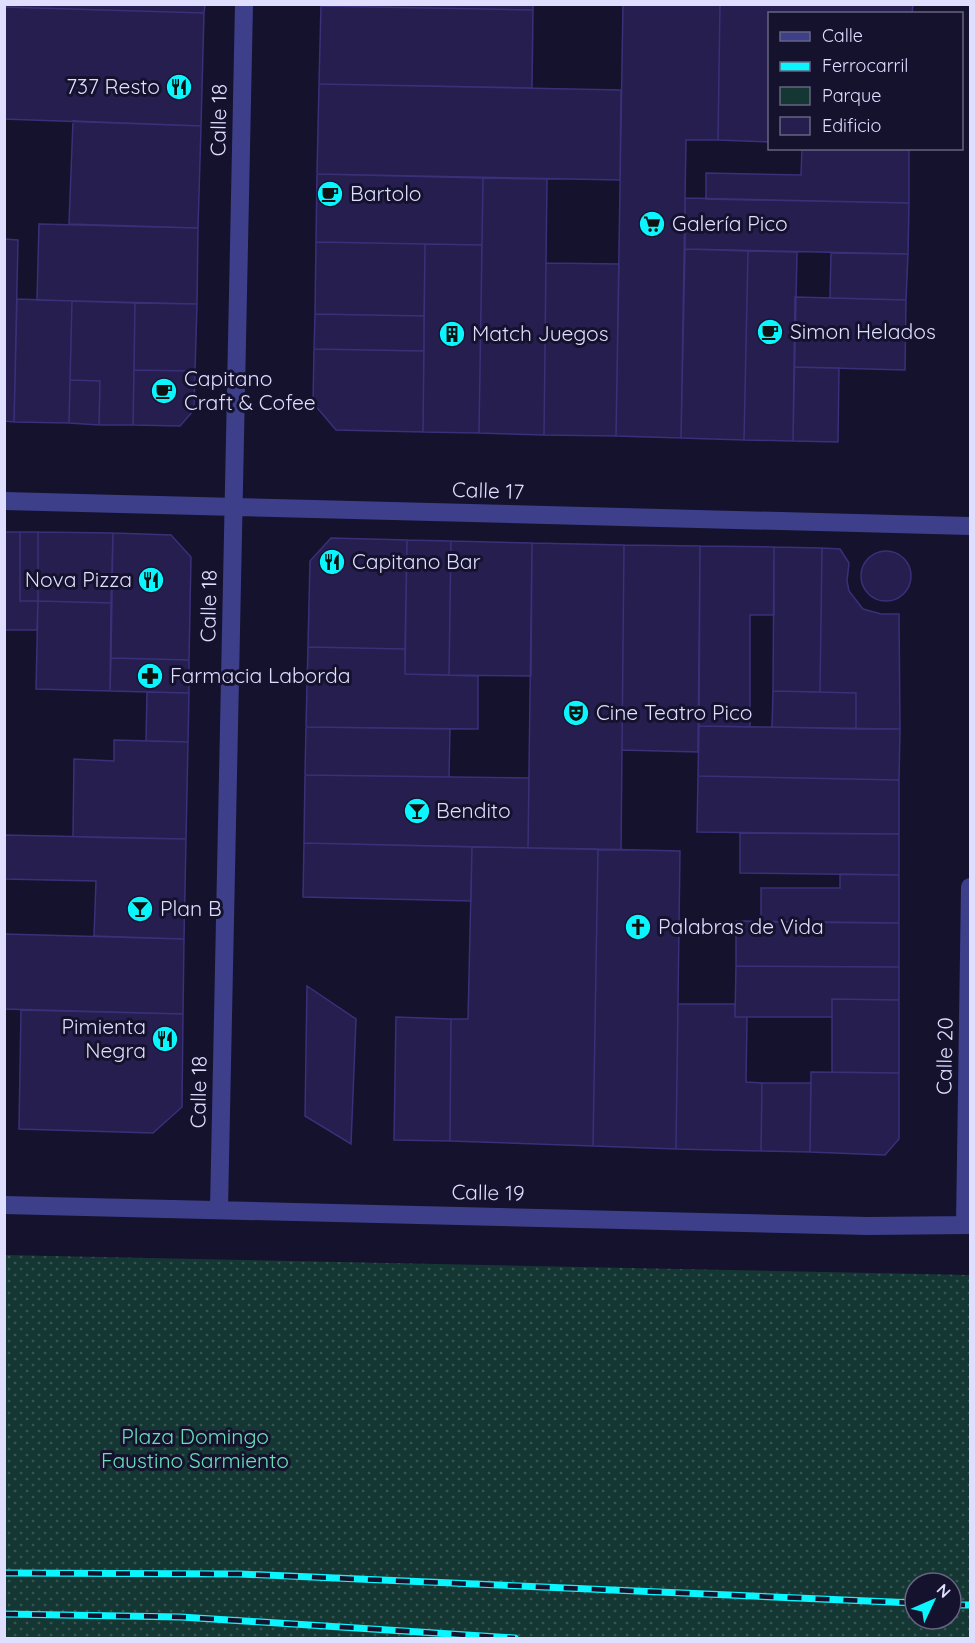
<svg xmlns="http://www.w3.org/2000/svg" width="975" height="1643" font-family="Quicksand,sans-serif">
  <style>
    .green { fill: url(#green-dots); fill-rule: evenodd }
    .building { fill: #251e4e; stroke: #3a307a; stroke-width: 1.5 }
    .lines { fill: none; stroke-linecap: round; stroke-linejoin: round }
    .street { stroke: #3d3f8b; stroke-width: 18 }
    .rail-casing { stroke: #0bf5fe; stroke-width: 7 }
    .rail { stroke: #15122d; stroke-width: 4.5; stroke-dasharray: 14; stroke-linecap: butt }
    .labels { text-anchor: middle; stroke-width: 6; stroke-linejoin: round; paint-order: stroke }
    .poi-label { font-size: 21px; fill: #dfdeff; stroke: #15122d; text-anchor: start }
    .street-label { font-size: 21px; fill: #dfdeff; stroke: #15122d }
    .park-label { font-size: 21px; fill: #68e1bb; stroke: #15122d }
  </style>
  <defs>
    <pattern id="green-dots" width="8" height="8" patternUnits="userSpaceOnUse" patternTransform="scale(1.5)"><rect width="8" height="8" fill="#153733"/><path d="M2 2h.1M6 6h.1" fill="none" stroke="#375452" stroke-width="1.8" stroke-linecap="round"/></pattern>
  </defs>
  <rect width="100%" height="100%" fill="#15122d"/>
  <path class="green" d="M5 1255 970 1275V1638H5ZM915 1583H951V1619H915Z"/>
  <path class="building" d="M4 4H205L204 13 4 7Z
    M321 4H533V10L321 6Z
    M623 4H720L718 140H686L681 438 616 436Z
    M720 4H913L912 14H770V142L718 140Z
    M321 6 533 10 532 88 319 84Z
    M4 7 204 13 201 126 4 119Z
    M319 84 621 90 620 180 317 174Z
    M73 121 201 126 198 228 69 224Z
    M802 148H909V203L706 199V173L801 175Z
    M317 174 483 178 482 245 316 242Z
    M483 178 547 179 544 435 479 433Z
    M685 198 909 203 908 254 685 249Z
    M39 224 198 228 197 304 37 300Z
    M4 239 18 240 14 422 4 421Z
    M316 242 425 244 424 316 315 314Z
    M425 244 482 245 479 433 423 432Z
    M685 249 748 251 744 440 681 438Z
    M748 251 797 252 793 441 744 440Z
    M831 253 908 254 906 300 830 298Z
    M546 263 619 264 616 436 544 435Z
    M795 297 906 300 905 370 794 367Z
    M17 299 72 301 69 423 14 422Z
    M72 301 135 303 133 425H99L100 381 70 380Z
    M135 303 197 304 195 371 134 370Z
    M315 314 424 316V351L314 349Z
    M314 349 424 351 423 432 336 430 313 403Z
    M794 367 839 368 838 442 793 441Z
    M134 370 195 371 194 410 180 426 133 425Z
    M70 380 100 381 99 425 69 423Z
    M4 532H20V601H38L37 630H4Z
    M20 532H38V601H20Z
    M38 532 113 533 111 603 38 601Z
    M113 533 171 535 191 557 189 660 111 658Z
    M331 538 407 540 405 649 308 647 310 561Z
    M407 540 451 541 449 675 405 674Z
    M451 541 532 543 531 676 449 675Z
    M532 543 624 545 621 850 528 848Z
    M624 545 700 546 698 752 622 750Z
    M700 546 774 547V615H750V727L699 726Z
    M774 547 822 548 820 692 773 691Z
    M822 548 840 549 849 563 847 581 849 591 863 609 881 614H899L900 729H856V693L820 692Z
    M861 576a25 25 0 1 1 50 0a25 25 0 1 1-50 0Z
    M38 601 111 603 110 691 36 689Z
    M308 647 405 649V674L478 676V729L306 727Z
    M111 658 189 660V693L110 691Z
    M773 691 856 693V729L772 727Z
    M147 692 189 693 188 742 146 741Z
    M699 726 900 729 899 780 698 776Z
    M306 727 450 729 449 777 305 775Z
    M114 740 188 742 186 839 73 837 74 759 114 761Z
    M305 775 529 778 528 848 304 843Z
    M698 776 899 780V834L697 832Z
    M740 833 899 834V875L740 873Z
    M4 835 186 839 184 939 94 936 96 881 4 879Z
    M304 843 472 847 471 901 303 897Z
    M472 847 598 849 593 1146 450 1141 451 1019H468Z
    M598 849 680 851 676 1149 593 1146Z
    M840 874 899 875V923L761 922V888H840Z
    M736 921 899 923V967L736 966Z
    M4 934 184 939 183 1014 4 1009Z
    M736 966 899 967V1000L832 999V1017H735Z
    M307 986 356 1019 351 1144 305 1116Z
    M832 999 899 1000V1073L832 1072Z
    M678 1004H735V1017H747L746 1082 762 1083 761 1151 676 1149Z
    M21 1010 183 1014 182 1107 153 1133 19 1129Z
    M396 1017 451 1019 450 1141 394 1140Z
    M811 1072 899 1073V1139L885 1155 810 1152Z
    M762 1083H811L810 1152 761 1151Z"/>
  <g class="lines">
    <path class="street" d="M4 501 970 526
      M4 1205 868 1226 970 1225
      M219 1209 244 4
      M965 1225 970 887"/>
    <g class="rail-casing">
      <path id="rail" d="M4 1573 240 1574 915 1603
        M951 1605H970
        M4 1614 181 1617 515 1638"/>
    </g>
    <use href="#rail" class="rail"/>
  </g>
  <defs>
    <g id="restaurant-disc" transform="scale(1.35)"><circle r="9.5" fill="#0bf5fe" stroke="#15122d"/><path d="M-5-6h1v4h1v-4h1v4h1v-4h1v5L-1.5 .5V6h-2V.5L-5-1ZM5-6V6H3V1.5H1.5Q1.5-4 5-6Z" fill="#111"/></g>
    <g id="cafe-disc" transform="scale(1.35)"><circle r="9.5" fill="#0bf5fe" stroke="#15122d"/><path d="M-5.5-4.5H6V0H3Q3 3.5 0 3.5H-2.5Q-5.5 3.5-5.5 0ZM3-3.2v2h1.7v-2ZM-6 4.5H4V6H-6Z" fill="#111"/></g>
    <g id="supermarket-disc" transform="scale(1.35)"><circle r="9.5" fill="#0bf5fe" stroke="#15122d"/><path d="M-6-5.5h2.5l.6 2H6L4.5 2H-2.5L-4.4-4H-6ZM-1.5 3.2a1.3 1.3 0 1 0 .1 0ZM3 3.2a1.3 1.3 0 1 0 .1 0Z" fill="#111"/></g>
    <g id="building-disc" transform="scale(1.35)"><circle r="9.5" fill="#0bf5fe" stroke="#15122d"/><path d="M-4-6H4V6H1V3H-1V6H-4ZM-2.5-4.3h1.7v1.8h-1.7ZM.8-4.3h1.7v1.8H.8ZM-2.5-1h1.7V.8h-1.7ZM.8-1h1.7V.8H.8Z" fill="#111"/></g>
    <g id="pharmacy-disc" transform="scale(1.35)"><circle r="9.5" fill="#0bf5fe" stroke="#15122d"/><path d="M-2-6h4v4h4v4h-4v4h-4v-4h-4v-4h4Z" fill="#111"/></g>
    <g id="theatre-disc" transform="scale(1.35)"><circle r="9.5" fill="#0bf5fe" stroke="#15122d"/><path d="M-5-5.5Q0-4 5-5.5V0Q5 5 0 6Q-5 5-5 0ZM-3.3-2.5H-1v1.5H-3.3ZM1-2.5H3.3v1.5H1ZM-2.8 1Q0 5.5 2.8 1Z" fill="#111"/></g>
    <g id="bar-disc" transform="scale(1.35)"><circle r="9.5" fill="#0bf5fe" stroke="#15122d"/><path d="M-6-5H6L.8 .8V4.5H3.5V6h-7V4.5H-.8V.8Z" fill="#111"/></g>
    <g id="church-disc" transform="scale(1.35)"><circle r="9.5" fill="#0bf5fe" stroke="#15122d"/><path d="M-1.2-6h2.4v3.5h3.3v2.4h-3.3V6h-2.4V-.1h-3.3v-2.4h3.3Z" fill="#111"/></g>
  </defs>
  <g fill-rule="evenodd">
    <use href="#restaurant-disc" x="179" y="87"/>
    <use href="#cafe-disc" x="330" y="194"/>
    <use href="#supermarket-disc" x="652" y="224"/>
    <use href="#cafe-disc" x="770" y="332"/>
    <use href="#building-disc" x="452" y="334"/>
    <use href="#cafe-disc" x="164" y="391"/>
    <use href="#restaurant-disc" x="332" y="562"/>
    <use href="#restaurant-disc" x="151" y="580"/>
    <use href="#pharmacy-disc" x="150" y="676"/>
    <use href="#theatre-disc" x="576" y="713"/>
    <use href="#bar-disc" x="417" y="811"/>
    <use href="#bar-disc" x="140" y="909"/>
    <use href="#church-disc" x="638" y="927"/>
    <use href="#restaurant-disc" x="165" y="1039"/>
  </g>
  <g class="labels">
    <g class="poi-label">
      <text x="160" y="94" text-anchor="end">737 Resto</text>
      <text x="350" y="201">Bartolo</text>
      <text x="672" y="231">Galería Pico</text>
      <text x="790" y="339">Simon Helados</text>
      <text x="472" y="341">Match Juegos</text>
      <text x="184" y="386">Capitano<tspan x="184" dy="24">Craft &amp; Cofee</tspan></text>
      <text x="352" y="569">Capitano Bar</text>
      <text x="132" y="587" text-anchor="end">Nova Pizza</text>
      <text x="170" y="683">Farmacia Laborda</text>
      <text x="596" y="720">Cine Teatro Pico</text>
      <text x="436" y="818">Bendito</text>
      <text x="160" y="916">Plan B</text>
      <text x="658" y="934">Palabras de Vida</text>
      <text x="146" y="1034" text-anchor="end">Pimienta<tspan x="146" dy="24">Negra</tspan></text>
    </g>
    <g class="street-label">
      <text transform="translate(219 120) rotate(-89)" y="7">Calle 18</text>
      <text transform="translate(488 491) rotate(2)" y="7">Calle 17</text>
      <text transform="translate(209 606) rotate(-89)" y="7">Calle 18</text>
      <text transform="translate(945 1056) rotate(-89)" y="7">Calle 20</text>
      <text transform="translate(199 1092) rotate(-89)" y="7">Calle 18</text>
      <text transform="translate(488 1193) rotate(1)" y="7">Calle 19</text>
    </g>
    <g class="park-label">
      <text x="195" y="1444">Plaza Domingo<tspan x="195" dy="24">Faustino Sarmiento</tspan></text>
    </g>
  </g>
  <rect width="975" height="1643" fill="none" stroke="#dfdeff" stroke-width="12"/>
  <rect x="768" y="12" width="195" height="138" fill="#15122d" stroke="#666481" stroke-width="1.5"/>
  <rect x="780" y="32" width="30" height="9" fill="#3d3f8b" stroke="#666481" stroke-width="1.5"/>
  <text x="822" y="42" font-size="18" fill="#dfdeff">Calle</text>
  <rect x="780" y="62" width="30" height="9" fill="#0bf5fe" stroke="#666481" stroke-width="1.5"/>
  <text x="822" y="72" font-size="18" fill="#dfdeff">Ferrocarril</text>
  <rect x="780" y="87" width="30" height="18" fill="#153733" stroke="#666481" stroke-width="1.5"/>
  <text x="822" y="102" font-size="18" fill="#dfdeff">Parque</text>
  <rect x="780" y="117" width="30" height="18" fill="#251e4e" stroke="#666481" stroke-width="1.5"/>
  <text x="822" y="132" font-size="18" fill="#dfdeff">Edificio</text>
  <g transform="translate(933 1601) rotate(46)"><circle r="28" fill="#15122d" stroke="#666481" stroke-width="1.5"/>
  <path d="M0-4.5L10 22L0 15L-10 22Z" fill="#0bf5fe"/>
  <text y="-9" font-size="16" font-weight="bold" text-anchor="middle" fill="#dfdeff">N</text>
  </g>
</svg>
